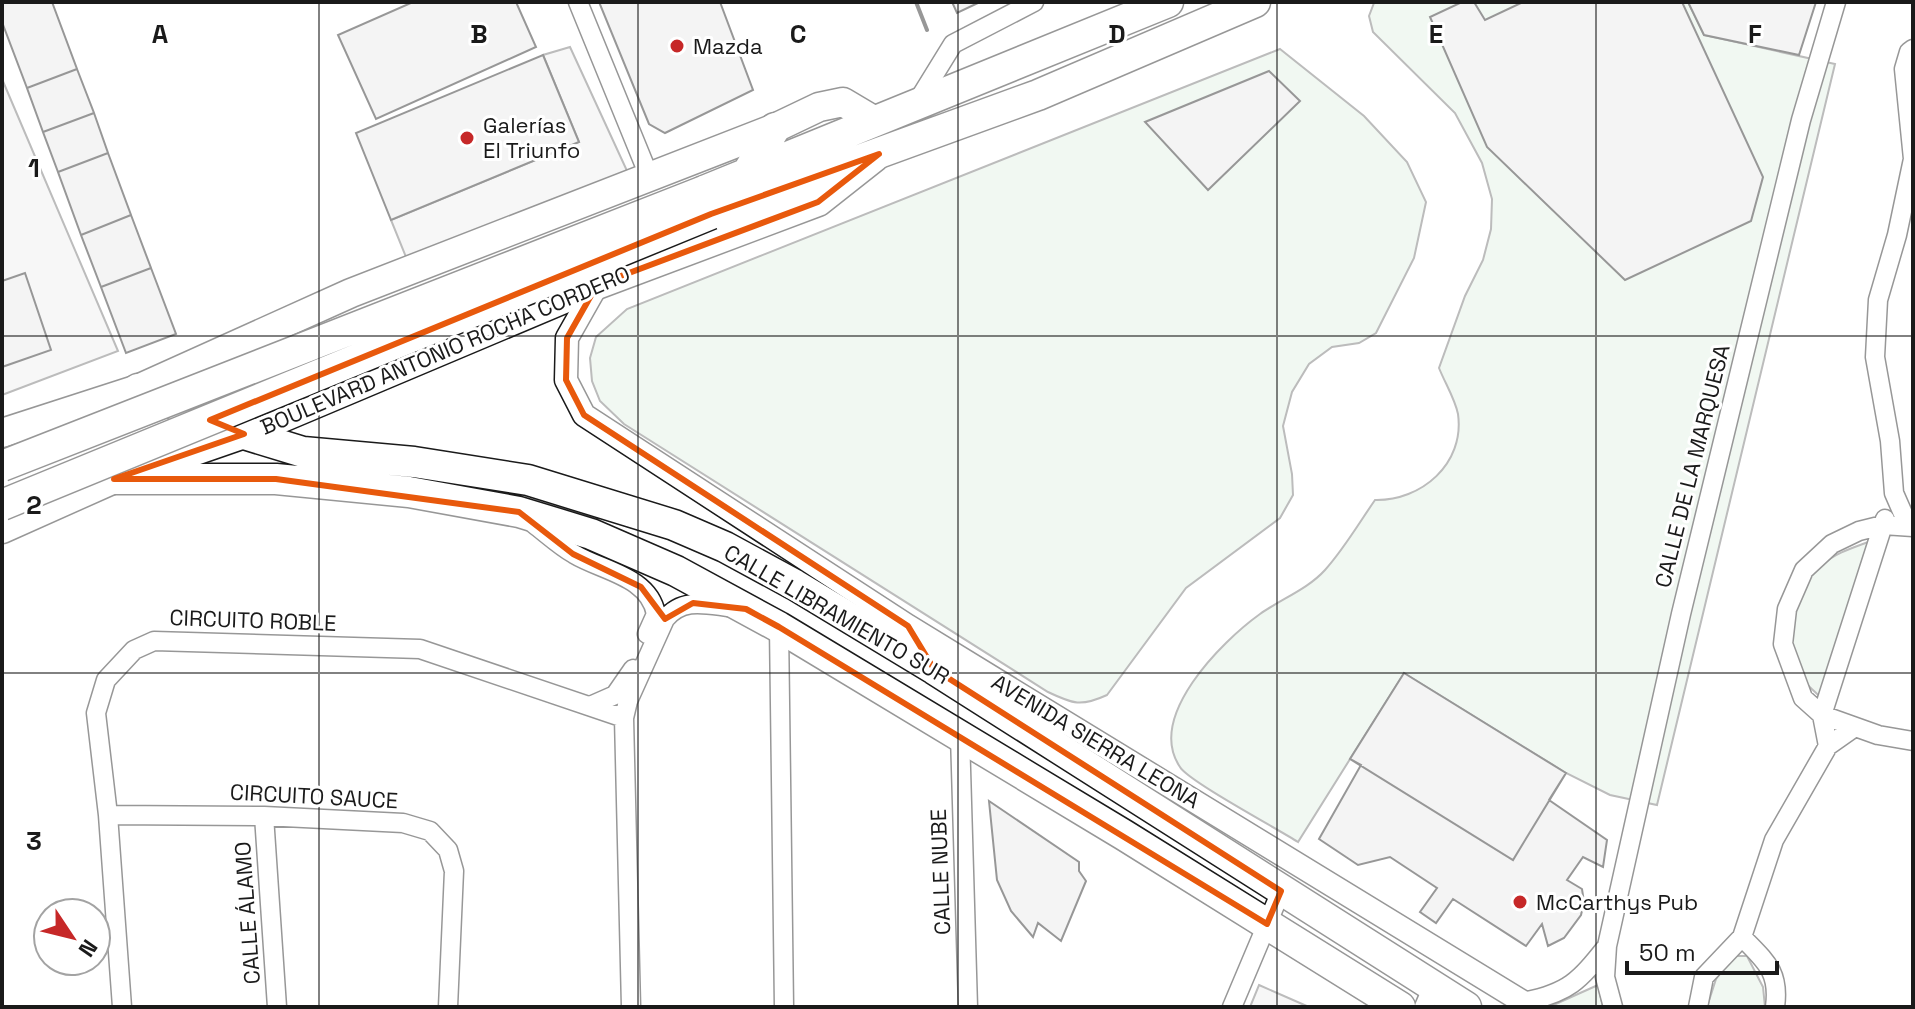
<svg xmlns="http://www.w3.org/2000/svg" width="1915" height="1009" font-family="'Space Grotesk',sans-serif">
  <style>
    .green { fill: #e0efe3; stroke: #6a6a6a; stroke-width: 2 }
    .parking { fill: #ededed; stroke: #6a6a6a; stroke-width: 2 }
    .building { fill: #e6e6e6; stroke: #1a1a1a; stroke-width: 2 }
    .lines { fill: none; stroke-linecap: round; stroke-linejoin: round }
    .minor-casing { stroke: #1a1a1a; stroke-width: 21 }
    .tertiary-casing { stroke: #1a1a1a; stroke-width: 25 }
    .primary-casing { stroke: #1a1a1a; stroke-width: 31 }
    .trunk-casing { stroke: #1a1a1a; stroke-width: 33 }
    .minor { stroke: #fff; stroke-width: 18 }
    .tertiary { stroke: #fff; stroke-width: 22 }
    .primary { stroke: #fff; stroke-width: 28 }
    .trunk { stroke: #fff; stroke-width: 30 }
    .trunk-bridge-casing { stroke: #1a1a1a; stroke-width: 33; stroke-linecap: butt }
    .trunk-bridge { stroke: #fff; stroke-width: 30 }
    .wall { stroke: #1a1a1a; stroke-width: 4 }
    .marked { fill: none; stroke: #e8590c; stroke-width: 6; stroke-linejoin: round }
    .grid { fill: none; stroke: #1a1a1a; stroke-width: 2; stroke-opacity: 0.55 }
    .poi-dot { fill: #c62828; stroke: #fff; stroke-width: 3 }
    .labels { text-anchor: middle; stroke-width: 6; stroke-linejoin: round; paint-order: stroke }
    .poi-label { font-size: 22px; fill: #1a1a1a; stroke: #fff; text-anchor: start }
    .street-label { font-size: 22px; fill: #1a1a1a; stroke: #fff }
    .grid-label { font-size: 26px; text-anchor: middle; font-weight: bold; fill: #1a1a1a; stroke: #fff; stroke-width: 6; stroke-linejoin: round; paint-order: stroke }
  </style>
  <rect width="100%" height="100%" fill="#fff"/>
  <path class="green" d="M1688 2 1704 35 1835 64 1657 805 1610 795 1566 773 1404 673 1298 842C1278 829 1188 781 1180 767 1146 717 1221 642 1260 614 1281 599 1308 589 1325 570 1344 549 1359 523 1375 500 1421 501 1465 464 1458 414 1455 399 1445 383 1439 368L1465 296 1483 260 1491 229 1492 199 1482 163 1455 113 1373 32 1369 16 1374 3Z
    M1280 49 1364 116 1407 162 1426 202 1414 258 1376 333 1359 343 1332 347 1309 364 1292 392 1283 426 1292 474 1293 495 1280 518 1186 588 1107 695C1081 707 1073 704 1048 692L624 424 600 401 592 381 590 358 596 337 627 309Z
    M1868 542 1820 697C1814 690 1803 683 1799 674 1782 640 1792 588 1823 564 1836 553 1852 548 1868 542Z
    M1733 956H1747L1763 987 1765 1007H1707L1716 979Z
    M1598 985 1603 1007H1549Z"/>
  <path class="parking" d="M570 47 628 173 406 257 391 220 579 142 543 55Z
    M2 79 118 351 2 395Z
    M1259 985 1309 1007H1250Z"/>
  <path class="building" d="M2 2H52L77 69 27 88 2 22Z
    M413 2H516L536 47 376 119 338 35Z
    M599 2H720L753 90 665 133 649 124Z
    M952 2H980L957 13Z
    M1462 2H1474L1485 20 1523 2H1682L1763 177 1751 221 1625 280 1487 147 1430 17Z
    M1688 2H1816L1799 55 1704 35Z
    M543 55 579 142 391 220 356 133Z
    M77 69 94 113 43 132 27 88Z
    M1269 71 1300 101 1208 190 1145 122Z
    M94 113 108 153 58 172 43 132Z
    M108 153 131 215 81 235 58 172Z
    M131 215 151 268 101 287 81 235Z
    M151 268 176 334 126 353 101 287Z
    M25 273 51 350 2 367V281Z
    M1404 673 1566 773 1549 800 1607 840 1603 867 1583 857 1567 880 1582 889 1584 902 1581 915 1564 938 1548 946 1542 924 1526 946 1453 899 1436 923 1420 912 1437 888 1390 857 1358 865 1319 839 1361 765 1350 759Z
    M1404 673 1566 773 1513 860 1350 759Z
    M989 801 1079 862V871L1086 881 1061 941 1038 923 1033 937 1011 911 997 880Z"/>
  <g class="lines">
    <g class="minor-casing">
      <path id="minor" d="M578 2 649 176
        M916 104 953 44 1034 2
        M534 524C547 534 560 546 574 554 602 571 649 576 656 614L647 634
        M1908 525 1894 493 1890 441 1875 357 1878 300 1897 235 1913 159 1904 69 1909 52 1913 49
        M1913 527 1883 525 1859 531 1832 544 1804 570 1787 609 1783 644 1803 698 1822 715 1878 735 1913 741
        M779 627 784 1007
        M590 706 615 695 633 669
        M960 735 968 1007
        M1828 746 1822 715 1885 519
        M108 815 264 816 403 823 430 831 448 850 454 871 448 1007
        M264 816 277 1007
        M1742 937C1765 961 1780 971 1775 1007
        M1607 946 1681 614 1801 120 1836 2
        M1523 1002C1569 993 1579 981 1607 946L1605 977 1613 1007
        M122 1007 108 815 96 713 106 680 134 650 154 641 420 649 624 718
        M631 1007 624 718 628 701 665 619C682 598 704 604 728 607
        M1232 1007 1281 891
        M1424 1007 1433 986
        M1698 1007 1704 977 1742 937 1774 840 1828 746 1855 727"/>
    </g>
    <g class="tertiary-casing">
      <path id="tertiary" d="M597 285 567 338 566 380 584 415 908 626 1531 1007"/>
    </g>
    <g class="primary-casing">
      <path id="primary" d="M2 433 138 389 351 293 775 128 819 107 843 102 875 121
        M2 529 114 479 244 434 597 285 818 202 875 157"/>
    </g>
    <g class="trunk-casing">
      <path id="trunk" d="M746 175 775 128
        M704 191 1168 2
        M711 214 1038 95 1255 2
        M138 389 244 434 303 452 414 462 528 480 674 525 725 547 795 585 934 669 1466 1007
        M114 479H276L409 492 519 512 591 534 676 571 779 627 1124 835 1400 1007"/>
    </g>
    <use href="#minor" class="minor"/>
    <use href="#tertiary" class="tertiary"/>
    <use href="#primary" class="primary"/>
    <use href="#trunk" class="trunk"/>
    <g class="trunk-bridge-casing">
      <path id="trunk-bridge" d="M2 466 704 191
        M2 505 711 214"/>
    </g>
    <use href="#trunk-bridge" class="trunk-bridge"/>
    <path class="wall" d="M916 2 927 30"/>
  </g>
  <path d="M0 0H1915V1009H0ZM879 154 818 202 597 285 567 338 566 380 584 415 908 626 934 669 1281 891 1267 924 779 627 746 609 693 603 665 619 641 587 573 554 519 512 276 479H114L244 434 210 420 711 214Z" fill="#fff" fill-opacity=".55" fill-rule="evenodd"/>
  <path class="marked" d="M879 154 818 202 597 285 567 338 566 380 584 415 908 626 934 669 1281 891 1267 924 779 627 746 609 693 603 665 619 641 587 573 554 519 512 276 479H114L244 434 210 420 711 214Z"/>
  <path class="grid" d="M319 2V1007M638 2V1007M958 2V1007M1277 2V1007M1596 2V1007M2 336H1913M2 673H1913"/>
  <g class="poi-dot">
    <circle cx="677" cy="46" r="8"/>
    <circle cx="467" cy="138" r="8"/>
    <circle cx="1520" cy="902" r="8"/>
  </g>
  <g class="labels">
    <g class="poi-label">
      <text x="693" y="54">Mazda</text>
      <text x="483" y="133">Galerías<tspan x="483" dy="25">El Triunfo</tspan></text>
      <text x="1536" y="910">McCarthys Pub</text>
    </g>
    <g class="street-label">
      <text transform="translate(445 350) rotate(-23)" y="8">BOULEVARD ANTONIO ROCHA CORDERO</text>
      <text transform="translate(1692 466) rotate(-76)" y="8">CALLE DE LA MARQUESA</text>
      <text transform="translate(837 614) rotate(30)" y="8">CALLE LIBRAMIENTO SUR</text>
      <text transform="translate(253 620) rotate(2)" y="8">CIRCUITO ROBLE</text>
      <text transform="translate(1096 741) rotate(31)" y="8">AVENIDA SIERRA LEONA</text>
      <text transform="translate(314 796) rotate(3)" y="8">CIRCUITO SAUCE</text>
      <text transform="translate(940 872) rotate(-92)" y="8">CALLE NUBE</text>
      <text transform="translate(247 913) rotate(-94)" y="8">CALLE ÁLAMO</text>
    </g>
  </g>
  <g class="grid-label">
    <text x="160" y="43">A</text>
    <text x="479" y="43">B</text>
    <text x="798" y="43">C</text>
    <text x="1117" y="43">D</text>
    <text x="1436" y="43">E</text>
    <text x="1755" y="43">F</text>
    <text x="34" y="177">1</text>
    <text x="34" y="514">2</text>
    <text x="34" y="850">3</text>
  </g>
  <rect width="1915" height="1009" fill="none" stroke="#1a1a1a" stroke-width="8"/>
  <g transform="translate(72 937) rotate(125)"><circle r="38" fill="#ffffff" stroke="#a3a3a3" stroke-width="2"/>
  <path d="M0-6L14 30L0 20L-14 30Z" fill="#c62828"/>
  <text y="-12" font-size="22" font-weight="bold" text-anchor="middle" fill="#1a1a1a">N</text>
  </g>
  <path d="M1627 961v12h150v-12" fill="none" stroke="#1a1a1a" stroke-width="4"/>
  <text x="1639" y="961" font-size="24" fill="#1a1a1a" stroke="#ffffff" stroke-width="6" paint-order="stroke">50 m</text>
</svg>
